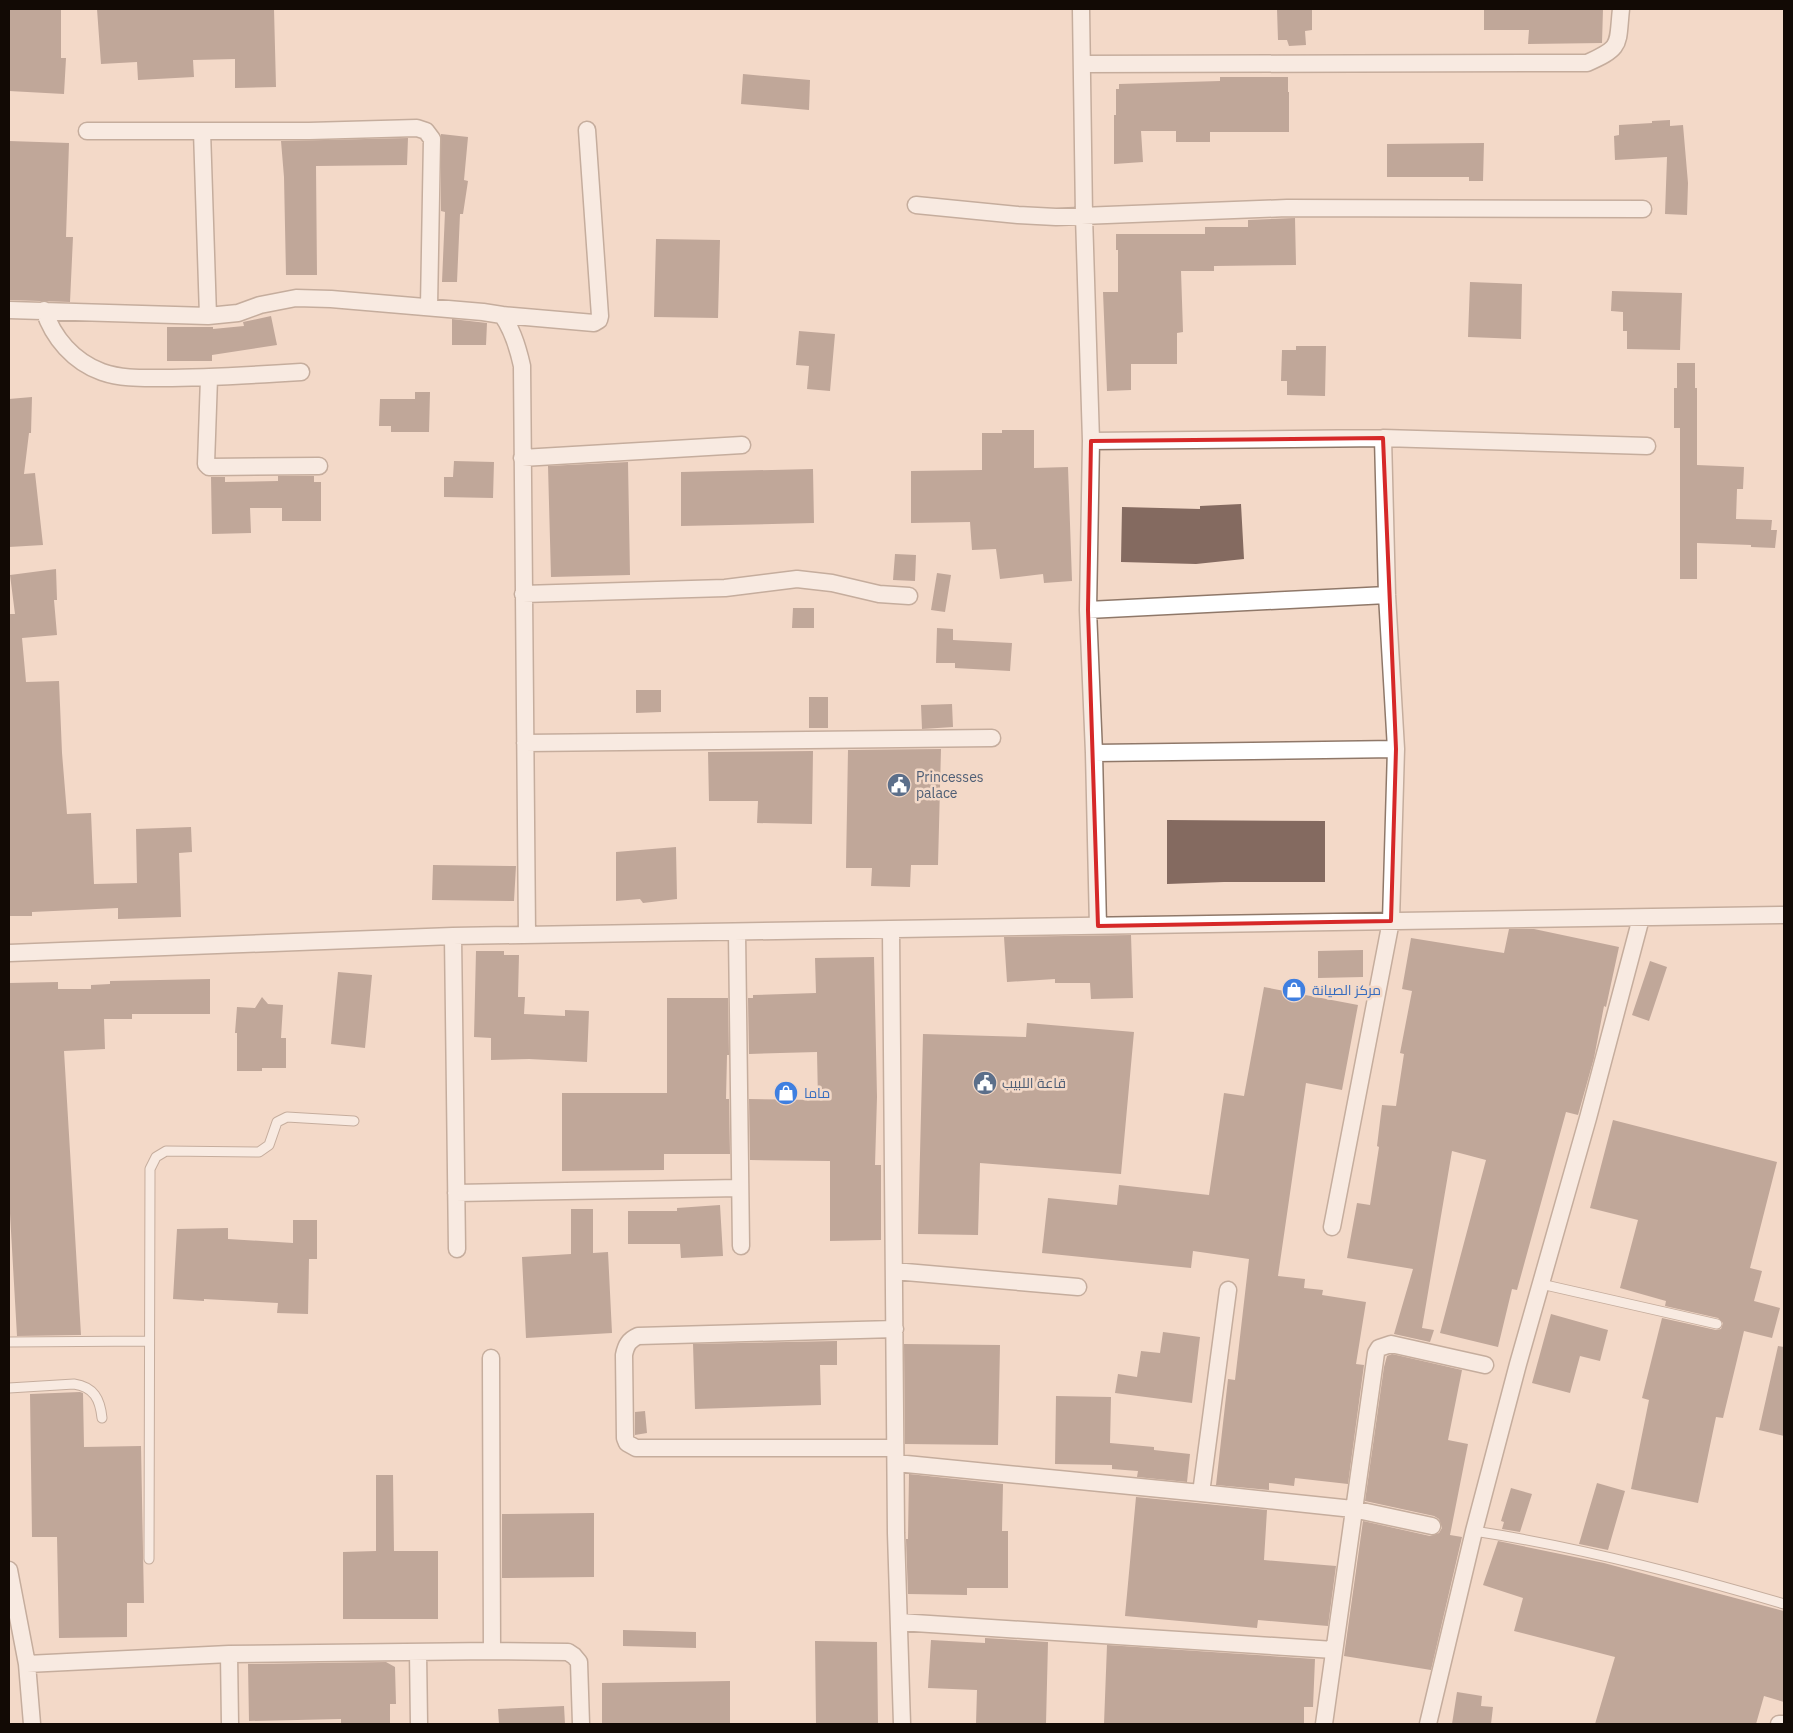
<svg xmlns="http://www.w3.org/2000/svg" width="1793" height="1733" font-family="'IBM Plex Sans',Cairo,sans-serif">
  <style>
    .building { fill: #846a60 }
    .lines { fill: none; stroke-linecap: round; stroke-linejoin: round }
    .service-casing { stroke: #8f7869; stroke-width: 11 }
    .minor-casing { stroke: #8f7869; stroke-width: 19 }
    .service { stroke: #fff; stroke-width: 9 }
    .minor { stroke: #fff; stroke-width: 16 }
    .marked { fill: none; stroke: #d62828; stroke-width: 4; stroke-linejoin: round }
    .labels { text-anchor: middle; stroke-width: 5; stroke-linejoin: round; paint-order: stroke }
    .service-label { font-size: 14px; fill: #4e5e75; stroke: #f3d9c8; text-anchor: start }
    .shop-label { font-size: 14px; fill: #366cbe; stroke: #f3d9c8; text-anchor: start }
  </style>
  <rect width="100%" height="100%" fill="#f3d9c8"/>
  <path class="building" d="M9 9H61V58H66L64 94 9 91Z
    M97 9H274L276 87 235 88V59L193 60 194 77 138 80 137 62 101 64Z
    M1277 9H1312V30L1305 31 1306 45 1289 46 1287 40H1278Z
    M1484 9H1603L1602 43 1528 44 1529 30H1484Z
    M743 74 810 80 809 110 741 104Z
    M1220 77H1288V92H1289V132H1210V142H1176V131H1141L1143 162 1114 164V115H1116V89H1119V84L1220 81Z
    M1670 120V126L1683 125 1688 183 1687 215 1665 214 1667 157 1615 160 1614 136 1619 135V125L1652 123V121Z
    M441 134 468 137 464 180 468 181 463 214H460L457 282H442L445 212 441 211Z
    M408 138 407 165 316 166 317 275H286L284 177 281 141Z
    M9 141 69 143 66 237H73L70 302 9 300Z
    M1484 143 1483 181H1469V177H1387V144Z
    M1295 218 1296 265 1214 266V271H1181L1183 332 1177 333V364H1131V390L1107 391 1103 292H1118V250H1116V234H1205V227H1248V220Z
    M656 239 720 240 718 318 654 317Z
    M1470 282 1522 284 1521 339 1468 337Z
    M1612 291 1682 293 1680 350 1627 349V331H1623V312L1611 311Z
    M271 316 277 345 212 355V361H167V327H213V329L244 326 243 322Z
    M452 319 487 323 486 345H452Z
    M799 331 835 334 830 391 807 389 809 366 796 365Z
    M1296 346H1326L1325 396 1287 395V381H1281L1282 350H1296Z
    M1677 363H1695V388H1697V465L1744 467 1743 489H1737L1736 519 1772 520 1771 530H1777L1775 548 1751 547V545L1697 543V579H1680V428H1674V388H1677Z
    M415 392H430L429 432H391V426H379L380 399H415Z
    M32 397 31 433H29L24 474 35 473 43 545 9 547V399Z
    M1002 430H1034V468L1068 467 1072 581 1044 583 1043 574 1000 579 996 549 972 550 970 522 911 523V471L982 470V433H1002Z
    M454 461 494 462 493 498 444 497V477H453Z
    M628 462 630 575 551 577 548 466Z
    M813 469 814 523 681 526V472Z
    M278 476H314V482H321V521H282V508H250L251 533 212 534 211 477H225V482L278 481Z
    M1241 504 1244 559 1196 564 1121 562 1122 507 1200 509V506Z
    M895 554 916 555 915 581 893 580Z
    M56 569 57 600H54L57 635 22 638 26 682 59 681 62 753 67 814 91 813 94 884 137 883 136 829 191 827 192 852 179 853 181 917 118 919V908L32 912V916H9V614H15L10 575Z
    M937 573 951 575 945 612 931 610Z
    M793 608H814V628H792Z
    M937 628 953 629V640L1012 643 1010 671 955 668V663H936Z
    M636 690H661V712L636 713Z
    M809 697H828V728H809Z
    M952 704 953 727 922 729 921 705Z
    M941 749 938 865H911L910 887 871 886 872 868H846L848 750Z
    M813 751 812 824 757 823 758 801H709L708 752Z
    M1167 820 1325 821V882H1224L1167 884Z
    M676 847 677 899 643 903 640 899 616 901V852Z
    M433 865 516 866 514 901 432 900Z
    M1509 929H1534L1619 947 1606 1007 1604 1006 1594 1058 1578 1115 1566 1112 1517 1290 1512 1289 1498 1347 1440 1333 1486 1160 1452 1151 1422 1328 1434 1330 1430 1342 1394 1334 1413 1269 1347 1258 1357 1203 1370 1205 1379 1147 1377 1146 1382 1105 1396 1106 1404 1054 1400 1053 1412 991 1402 989 1411 938 1504 953Z
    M1131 935 1133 998 1091 999 1090 983H1055V979L1007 982 1004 937Z
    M1363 950V977L1318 978V951Z
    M476 951H504V955H519L518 997H525L524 1014 565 1016V1010L589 1011 587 1062 529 1059 491 1060V1038L474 1037Z
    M874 957 877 1097 875 1165H881V1240L830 1241V1161L750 1160 749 1099 818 1100 817 1052 749 1054 748 998H753V995L816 993 815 958Z
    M1650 961 1667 967 1649 1021 1632 1015Z
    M338 972 372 975 365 1048 331 1044Z
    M210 979V1014H132V1019H104L105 1049 64 1051 81 1335 17 1336 9 1196V983L58 982V989H91V985L110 984V981Z
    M1264 987 1358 1005 1342 1090 1306 1083 1278 1276 1305 1279 1304 1288 1323 1290 1322 1295 1366 1302 1356 1364 1364 1365 1348 1484 1295 1478 1294 1486 1269 1483V1490L1216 1485 1228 1379 1235 1380 1249 1259 1193 1251 1191 1268 1042 1253 1048 1198 1117 1205 1119 1185 1209 1195 1224 1093 1244 1096Z
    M262 997 268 1004 283 1005 281 1038H286V1068H262V1071H237V1033H235L237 1007 255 1008Z
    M667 998H728L729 1055H727L726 1099H729L730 1154H664V1170L562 1171V1093H667Z
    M1027 1023 1134 1032 1121 1174 980 1163 978 1235 918 1234 923 1034 1026 1037Z
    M1613 1120 1777 1162 1750 1268 1762 1271 1754 1301 1780 1308 1772 1338 1744 1331 1723 1418 1716 1417 1698 1503 1631 1489 1649 1400 1642 1398 1662 1318 1716 1330 1721 1329 1723 1323 1718 1318 1665 1306 1666 1301 1620 1288 1638 1220 1590 1208Z
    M720 1205 723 1256 681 1258 680 1244H628V1211H677V1208Z
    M571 1209H593V1253L608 1252 612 1333 526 1338 522 1257 571 1254Z
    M293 1220H317V1259H309L308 1314 277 1313 278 1303 204 1299V1301L173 1299 177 1229 228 1228V1239L293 1243Z
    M1551 1314 1608 1330 1600 1361 1580 1356 1570 1393 1532 1383Z
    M1163 1332 1200 1337 1192 1403 1115 1393 1118 1374 1137 1377 1141 1351 1160 1353Z
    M837 1341V1365H820L821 1405 695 1409 693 1344Z
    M904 1344 1000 1345 998 1445 905 1444Z
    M1778 1346 1784 1347V1436L1759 1430Z
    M1392 1354 1462 1370 1448 1440 1468 1444 1450 1535 1462 1537 1431 1670 1344 1656 1363 1521 1430 1536 1439 1533 1442 1528 1439 1519 1434 1516 1365 1501 1384 1367 1387 1356Z
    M80 1392 83 1393 84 1447 141 1446 144 1603H127V1637L59 1638 57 1537H32L30 1394Z
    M1056 1396 1111 1397 1110 1443 1154 1447V1450L1190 1454 1187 1482 1137 1477 1138 1471 1112 1469V1465L1055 1464Z
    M645 1411 647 1433 635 1435V1412Z
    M909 1474 1003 1484 1002 1531H1008V1588H967V1595L908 1594 906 1539H908Z
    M376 1475H393L394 1551H438V1619H343V1552L376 1551Z
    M1597 1483 1625 1491 1608 1550 1579 1544Z
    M1511 1488 1532 1494 1520 1532 1502 1529 1504 1522 1501 1521Z
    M1136 1497 1267 1510 1264 1560 1336 1566 1328 1626 1258 1620 1257 1628 1125 1616Z
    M594 1513V1577L502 1578V1514Z
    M1498 1541 1604 1563 1784 1611V1702L1764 1696 1756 1724H1595L1615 1657 1514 1631 1523 1598 1483 1585Z
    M623 1630 696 1632V1648L623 1646Z
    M985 1638 1048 1642 1046 1724H976L977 1690 928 1688 931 1640 985 1643Z
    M815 1641 877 1642 878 1724H816Z
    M1107 1645 1315 1659 1313 1707H1304V1724H1104Z
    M386 1662 395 1667 396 1704H390V1724H341V1719L249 1721 248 1664Z
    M730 1681V1724H602V1683Z
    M1457 1692 1482 1696 1481 1706 1493 1707 1491 1724H1452Z
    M564 1706 565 1724H499L498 1709Z"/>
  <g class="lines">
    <g class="service-casing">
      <path id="service" d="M1541 1284 1717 1324
        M9 1342 149 1341
        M9 1388 74 1384C94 1387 100 1399 102 1418
        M1474 1531C1579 1547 1683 1574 1784 1604
        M149 1559 150 1169 156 1157 166 1151 259 1152 269 1145 277 1122 287 1117 354 1121"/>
    </g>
    <g class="minor-casing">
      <path id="minor" d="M1081 9 1084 216 1091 441 1088 610 1094 753 1098 926
        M1082 64 1587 63C1623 47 1617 45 1621 9
        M87 131H309L417 128 426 131 432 139 429 307
        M202 131 208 316
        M916 205 1018 215 1056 217 1287 208 1643 209
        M9 310 208 316 238 313 260 305 296 298 331 299 483 312 502 315C513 330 518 348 522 366L527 935
        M44 310C53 338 74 362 102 372 122 379 143 378 163 378 209 378 255 375 301 372
        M502 315 594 323 599 320 600 316 587 130
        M209 378 206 464 209 467 319 466
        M1091 441 1383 438 1647 446
        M522 458 742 445
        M523 594 725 588 797 579 832 583 879 594 909 596
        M1088 610 1387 595
        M525 743 992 738
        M1094 753 1396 749
        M891 929 896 1533 902 1724
        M737 932 741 1246
        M453 936 457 1249
        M9 953 453 936 1784 915
        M456 1193 740 1188
        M1332 1227 1391 921 1396 749 1387 595 1383 438
        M894 1271 1078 1287
        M895 1329 638 1336C629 1340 626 1345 624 1355L625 1438 627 1443 636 1448H895
        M491 1358 492 1651
        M896 1463 1201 1493 1353 1509 1432 1526
        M1201 1493 1228 1290
        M9 1570 27 1664 32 1724
        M899 1622 1334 1650
        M418 1652 419 1724
        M229 1654 230 1724
        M27 1664 229 1654 492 1651 568 1652 574 1656 579 1662 581 1724
        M1324 1724 1376 1353 1379 1348 1391 1344 1485 1365
        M1428 1724 1474 1531 1518 1364 1588 1118 1641 918
        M1779 1724H1784"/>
    </g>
    <use href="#service" class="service"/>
    <use href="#minor" class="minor"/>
  </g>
  <path d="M0 0H1793V1733H0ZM1383 438 1396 749 1391 921 1098 926 1088 610 1091 441Z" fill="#f3d9c8" fill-opacity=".55" fill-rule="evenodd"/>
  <path class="marked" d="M1383 438 1396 749 1391 921 1098 926 1088 610 1091 441Z"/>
  <defs>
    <g id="civic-disc" transform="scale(1.25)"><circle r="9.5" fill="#5c6f8a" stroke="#f3d9c8"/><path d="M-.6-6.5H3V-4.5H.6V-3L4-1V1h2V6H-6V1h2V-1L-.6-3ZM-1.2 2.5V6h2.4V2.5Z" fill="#fff"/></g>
    <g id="shop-disc" transform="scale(1.25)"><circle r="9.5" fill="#3f7fe0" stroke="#f3d9c8"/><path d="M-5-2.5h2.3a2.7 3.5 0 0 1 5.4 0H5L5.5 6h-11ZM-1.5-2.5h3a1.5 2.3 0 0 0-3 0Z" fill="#fff"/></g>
  </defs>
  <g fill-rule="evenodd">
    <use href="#civic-disc" x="899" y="785"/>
    <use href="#shop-disc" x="1294" y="990"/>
    <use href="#civic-disc" x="985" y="1083"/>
    <use href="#shop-disc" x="786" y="1093"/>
  </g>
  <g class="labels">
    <g class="service-label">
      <text x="916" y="782">Princesses<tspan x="916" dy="16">palace</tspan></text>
      <text x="1002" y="1088">قاعة اللبيب</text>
    </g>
    <g class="shop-label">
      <text x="1312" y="995">مركز الصيانة</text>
      <text x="804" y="1098">ماما</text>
    </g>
  </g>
  <rect width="1793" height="1733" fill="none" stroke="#120a05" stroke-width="20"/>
</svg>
